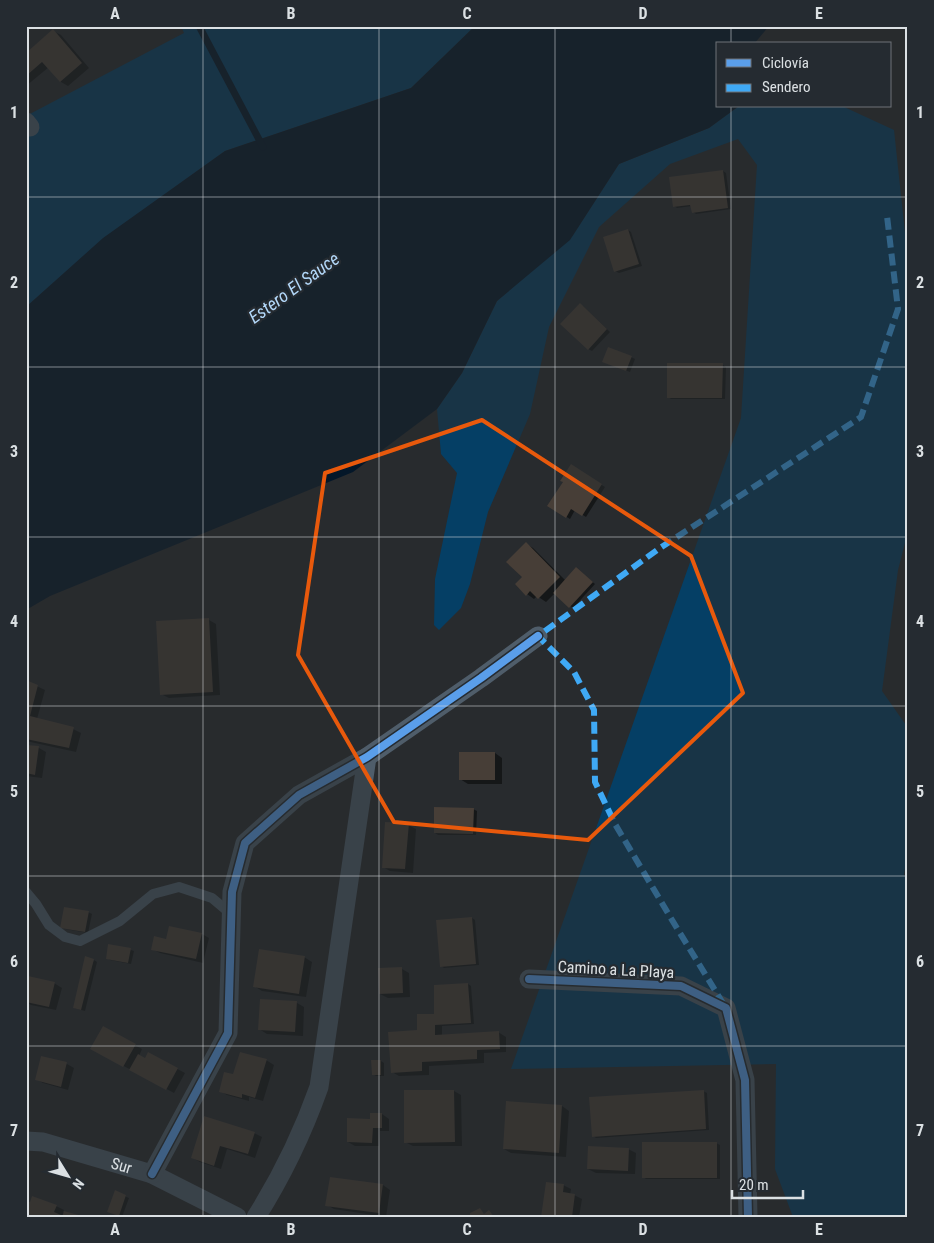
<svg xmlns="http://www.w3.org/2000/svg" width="934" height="1243" font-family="'Roboto Condensed',sans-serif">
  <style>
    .green { fill: #053f65 }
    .water { fill: #041729 }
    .shadow { fill: #0007 }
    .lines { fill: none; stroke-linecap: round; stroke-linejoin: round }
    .stream { stroke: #041729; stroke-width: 7 }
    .building { fill: #473e37 }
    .lane { stroke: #4f5d6a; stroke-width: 10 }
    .street { stroke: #4f5d6a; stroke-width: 19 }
    .quiet { stroke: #3fa9f5; stroke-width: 6; stroke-dasharray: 12 6; stroke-linecap: butt }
    .cycleway-casing { stroke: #252b31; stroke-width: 11 }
    .cycleway { stroke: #5a9eea; stroke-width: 8 }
    .marked { fill: none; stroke: #e8590c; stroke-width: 4; stroke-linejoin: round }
    .grid { fill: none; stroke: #dbe0e3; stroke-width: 1; stroke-opacity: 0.55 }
    .labels { text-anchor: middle; stroke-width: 4.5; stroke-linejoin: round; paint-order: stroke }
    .street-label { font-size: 16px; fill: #dbe0e3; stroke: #252b31 }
    .water-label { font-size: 18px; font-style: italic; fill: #b3d8f9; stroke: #252b31 }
    .neatline { fill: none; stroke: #dbe0e3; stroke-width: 2 }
    .grid-label { font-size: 16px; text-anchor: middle; font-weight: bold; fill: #dbe0e3 }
  </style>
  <rect width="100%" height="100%" fill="#282b2e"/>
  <path class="green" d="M181 26H475L411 88 225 151 104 238 26 307V116L184 33Z
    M739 106H842L894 130 908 261V531L898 570 882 691 908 728V848L904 875 908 877V1217H793L775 1169 776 1064 511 1069 741 418 757 165 738 139 670 164 599 227 549 327 530 414 488 512 470 584 461 608 439 630 434 625 435 579 457 473 441 454 437 409 462 373 497 301 573 235 619 164 709 128Z"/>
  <path class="water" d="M475 26H769L754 44H718V106H739L709 128 619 164 570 240 497 301 462 373 437 409 353 472 50 596 26 610V307L103 238 225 151 411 88Z"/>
  <path class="shadow" d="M53 31 61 35 89 68 68 86 61 82 49 67 26 86V54Z
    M723 171 726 173 731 209 696 214 693 212 692 206 677 208 674 206Z
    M628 230 631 232 642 266 619 273 615 271Z
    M583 306 610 332 592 351 588 349Z
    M631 357 635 359 630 372 607 363Z
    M723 365 726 367 725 399H671L668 397Z
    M571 466 605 487 586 517 575 510 570 519 549 506 565 482Z
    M526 544 533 548 566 581 579 571 595 584 573 608 555 593 546 602 537 596 534 599 527 594 523 577Z
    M209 620 216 624 220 695 169 698 161 694Z
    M26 681 45 690 37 719 73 729 81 733 76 752 26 741Z
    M26 746 39 748 46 752 42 778 26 776Z
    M495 753 502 758V784H468L460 779Z
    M473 809 477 811 476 835H438L435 833Z
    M408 825 416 829 413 873 390 871 383 867Z
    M88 912 92 914 88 933 65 929 62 927Z
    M472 918 475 920 479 965 444 968 441 966 437 921Z
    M202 934 209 938 203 963 160 953 152 949 167 940Z
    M131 950 134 951 131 964 110 960 107 958Z
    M304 957 312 962 306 997 262 991 254 986Z
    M94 960 97 962 85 1011 74 1008Z
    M402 969 409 973 410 997 388 998 380 994Z
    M54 983 62 988 56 1010 31 1005 26 1002V987Z
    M468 984 471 986 474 1024 442 1026V1035L498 1032 506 1037V1052L484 1053V1063L429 1066V1075L399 1076 392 1072 419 1031 434 1015 435 986Z
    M261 1000 297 1003 304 1007 303 1036 267 1034 259 1029Z
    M103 1028 142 1049 139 1056 146 1060 149 1054 185 1073 174 1093 92 1049Z
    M266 1060 274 1065 263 1101 249 1097V1101L227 1095 220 1091 234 1076Z
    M381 1061 384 1063V1076H376L373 1074Z
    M67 1064 74 1068 68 1090 43 1083 36 1079Z
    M454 1091 461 1095 462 1146H413L405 1142Z
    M703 1091 707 1093 709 1130 596 1138 593 1136Z
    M562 1106 569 1111 566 1157 511 1153 504 1149Z
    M382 1114 389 1119V1131H380L379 1146H355L348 1142 371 1120Z
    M205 1118 254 1133 262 1137 255 1158 227 1149 221 1169 200 1162 193 1158Z
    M716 1143 720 1145V1179H646L643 1177Z
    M628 1149 636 1153 635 1174 596 1173 588 1169Z
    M331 1178 383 1185 390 1190 386 1217 334 1209 327 1205Z
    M563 1185 571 1189 570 1195H574L582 1199 579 1217H542Z
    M115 1192 129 1198 122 1217 112 1213Z
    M56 1206 64 1210 63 1212 80 1217H26Z"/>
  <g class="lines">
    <path class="stream" d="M199 26 263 147"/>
  </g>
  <path class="building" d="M53 29 82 63 60 82 42 62 26 76V53Z
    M723 170 728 208 692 213 690 205 673 207 669 177Z
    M628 229 639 264 614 272 603 237Z
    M580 303 607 329 588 350 560 324Z
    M608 347 632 356 626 371 602 362Z
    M667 363H723L722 398H667Z
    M571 464 602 484 582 516 571 509 566 518 547 506 563 482 560 481Z
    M526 542 560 577 538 599 530 591 526 596 515 584 522 577 506 562Z
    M576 567 593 582 569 608 553 593Z
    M209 618 213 692 160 695 156 621Z
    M26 680 38 685 30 716 74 727 69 748 26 739Z
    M26 745 39 746 35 775 26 773Z
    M459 752H495V780H459Z
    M434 807 474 808 473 834 434 833Z
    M385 822 409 823 405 869 382 868Z
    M64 907 89 911 85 932 60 928Z
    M472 917 476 964 440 967 436 920Z
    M169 926 202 933 196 959 151 950 154 936 166 939Z
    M108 944 131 948 128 963 106 959Z
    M259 949 305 956 299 994 253 987Z
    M85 956 94 959 81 1010 73 1008Z
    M402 967 403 993 379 994 378 968Z
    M28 976 55 982 49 1007 26 1002V982Z
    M468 983 471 1023 435 1025V1035L499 1031 500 1049 477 1050V1059L422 1062V1071L391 1073 388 1032 417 1030V1014H434V985Z
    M260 999 297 1001 295 1032 258 1030Z
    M103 1026 136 1044 123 1067 90 1049Z
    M148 1052 178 1068 166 1090 129 1070 138 1054 145 1058Z
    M240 1052 267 1059 255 1098 242 1094V1098L219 1092 224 1072 233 1074Z
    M41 1056 67 1062 61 1087 35 1080Z
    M371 1060H381V1075H372Z
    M404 1090H454L455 1142 404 1143Z
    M704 1090 706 1129 592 1137 589 1097Z
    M506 1101 562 1105 559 1153 503 1149Z
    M370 1113H382V1128H373L372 1143 347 1142V1118L370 1119Z
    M204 1116 255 1132 248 1154 220 1146 214 1166 191 1158Z
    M642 1142H717V1178H642Z
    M588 1146 629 1148 628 1171 587 1169Z
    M330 1177 383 1184 379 1213 325 1206Z
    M546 1182 564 1184 563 1192 575 1194 572 1217H541Z
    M115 1190 126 1195 119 1216 107 1212Z
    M32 1196 57 1205 54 1212 61 1215 60 1217H26V1201L30 1202Z
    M480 1208 484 1214 489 1210 494 1217H470V1213Z
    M64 1211 82 1216V1217H62Z"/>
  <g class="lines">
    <path class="lane" d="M26 892 36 904 49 925 65 937 80 941 120 921 153 894 179 887 212 898 231 914"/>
    <g class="street">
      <path d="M26 122 30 127"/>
      <path d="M529 979 681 986 726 1008 745 1080 748 1217"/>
      <path id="s1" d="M26 1141 43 1142 152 1174 237 1217"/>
      <path d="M152 1174 228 1033 232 892 245 843 299 795 367 757 481 678 538 636"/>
      <path d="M256 1217C282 1176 303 1132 319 1087L367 757"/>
    </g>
    <path class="quiet" d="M724 1005 672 920 615 824 595 782 594 710 574 672 538 636 660 548 861 417 898 309 887 216"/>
    <g class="cycleway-casing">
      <path id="cycleway" d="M529 979 681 986 726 1008 745 1080 748 1217
        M152 1174 228 1033 232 892 245 843 299 795 367 757 481 678 538 636"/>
    </g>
    <use href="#cycleway" class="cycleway"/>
  </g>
  <path d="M0 0H934V1243H0ZM482 420 691 556 743 693 588 840 394 822 298 655 325 473Z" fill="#282b2e" fill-opacity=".55" fill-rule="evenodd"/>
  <path class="marked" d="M482 420 691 556 743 693 588 840 394 822 298 655 325 473Z"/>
  <path class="grid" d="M203 26V1217M379 26V1217M555 26V1217M731 26V44M731 106V1217M26 197H908M26 367H908M26 537H908M26 706H908M26 876H908M26 1046H908"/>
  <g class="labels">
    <g class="street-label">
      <text transform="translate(616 969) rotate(3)" y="6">Camino a La Playa</text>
      <text dy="6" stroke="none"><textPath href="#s1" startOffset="99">Sur</textPath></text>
    </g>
    <g class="water-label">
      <text transform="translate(294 288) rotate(-36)" y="6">Estero El Sauce</text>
    </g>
  </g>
  <rect width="934" height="1243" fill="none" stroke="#252b31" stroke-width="55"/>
  <rect x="716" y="42" width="175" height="65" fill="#252b31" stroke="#6e7378"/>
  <rect x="726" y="59" width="25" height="8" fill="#5a9eea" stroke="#6e7378"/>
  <text x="762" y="68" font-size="15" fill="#dbe0e3">Ciclovía</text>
  <rect x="726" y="84" width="25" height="8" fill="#3fa9f5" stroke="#6e7378"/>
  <text x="762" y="92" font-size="15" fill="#dbe0e3">Sendero</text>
  <g transform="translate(68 1176) rotate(127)" stroke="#252b31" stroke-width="4" paint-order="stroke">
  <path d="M0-4L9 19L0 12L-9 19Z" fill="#dbe0e3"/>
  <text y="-8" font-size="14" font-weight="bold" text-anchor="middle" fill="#dbe0e3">N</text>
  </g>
  <path d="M732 1190v8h71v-8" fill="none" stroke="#dbe0e3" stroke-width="2.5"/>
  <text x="739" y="1190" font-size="15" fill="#dbe0e3" stroke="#252b31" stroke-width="4" paint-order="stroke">20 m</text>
  <rect x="28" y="28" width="878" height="1188" class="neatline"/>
  <g class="grid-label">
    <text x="115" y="19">A</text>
    <text x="291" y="19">B</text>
    <text x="467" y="19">C</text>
    <text x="643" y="19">D</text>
    <text x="819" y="19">E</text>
    <text x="14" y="118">1</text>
    <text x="920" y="118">1</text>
    <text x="14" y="288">2</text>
    <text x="920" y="288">2</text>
    <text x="14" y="457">3</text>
    <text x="920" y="457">3</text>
    <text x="14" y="627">4</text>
    <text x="920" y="627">4</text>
    <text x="14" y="797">5</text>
    <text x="920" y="797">5</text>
    <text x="14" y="967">6</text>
    <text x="920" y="967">6</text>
    <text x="14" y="1136">7</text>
    <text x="920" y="1136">7</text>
    <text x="115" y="1235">A</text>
    <text x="291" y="1235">B</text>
    <text x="467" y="1235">C</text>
    <text x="643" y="1235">D</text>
    <text x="819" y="1235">E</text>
  </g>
</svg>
